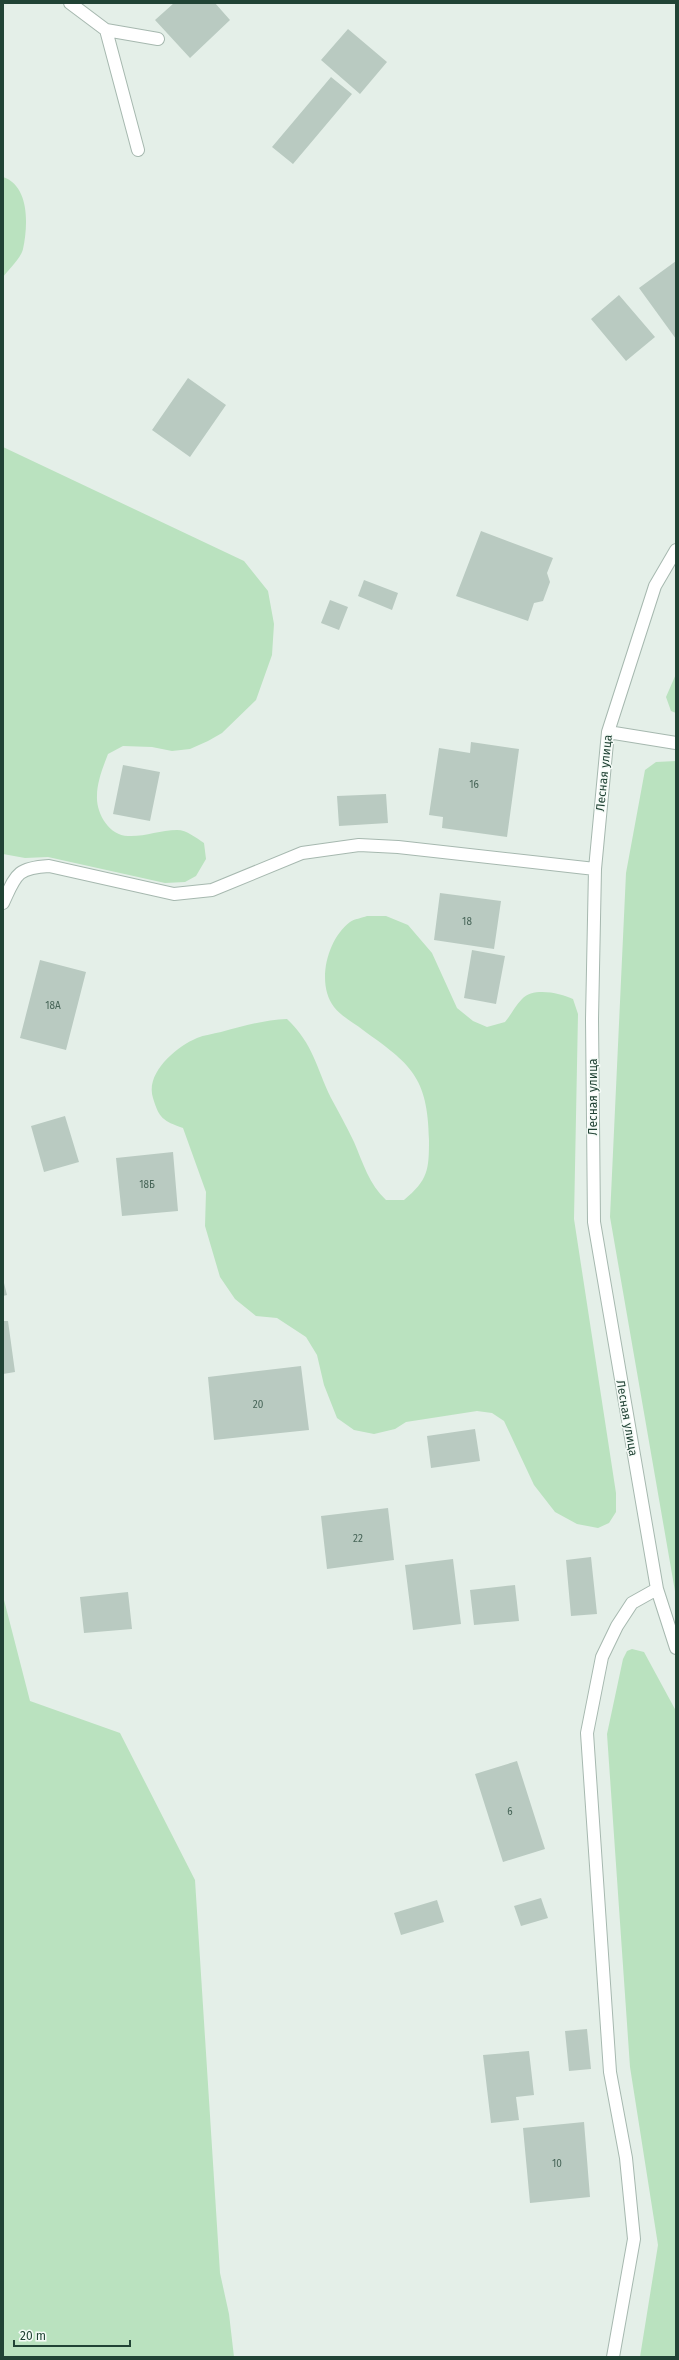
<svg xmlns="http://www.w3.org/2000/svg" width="679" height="2360" font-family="'Fira Sans',sans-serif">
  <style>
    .green { fill: #bae2bf }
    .building { fill: #b9cac1 }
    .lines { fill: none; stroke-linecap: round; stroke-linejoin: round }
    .minor-casing { stroke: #a6b8af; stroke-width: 14 }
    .minor { stroke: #fff; stroke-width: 12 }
    .labels { text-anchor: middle; stroke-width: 3; stroke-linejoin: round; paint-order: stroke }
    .number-label { font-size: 10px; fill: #476558 }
    .street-label { font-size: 12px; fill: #214335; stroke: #f5fbf7 }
  </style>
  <rect width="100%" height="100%" fill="#e4efe8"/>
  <path class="green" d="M3 177C30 186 28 226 23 249 21 258 9 269 3 277Z
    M3 447 244 561 268 591 274 624 272 655 256 700 222 733 208 741 190 749 172 751 152 747 123 746 108 754C103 767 97 782 97 796 96 813 109 836 128 836 144 837 160 830 177 830 187 830 196 838 204 843L206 859 196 876 185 882 165 883 48 857 25 858 3 854Z
    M676 674V713L671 711 666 697Z
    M676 761V1597L610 1217 626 873 645 770 656 762Z
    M367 916H386L408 925 432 953 457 1008 473 1021 487 1027 505 1022C511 1015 515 1006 522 999 533 987 560 993 573 999L578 1014 574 1219 616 1493V1512L609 1523 598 1528 577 1524 555 1512 534 1485 504 1421 492 1413 477 1411 406 1422 395 1429 374 1434 354 1430 337 1418 324 1385 317 1355 306 1337 277 1318 256 1316 235 1299 220 1277 205 1226 206 1192 183 1128C163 1121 159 1118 153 1098 145 1073 176 1047 197 1038 204 1035 213 1034 221 1032 243 1026 264 1020 287 1019 314 1045 316 1067 331 1098 339 1113 347 1127 354 1142 363 1163 369 1184 386 1200H404C428 1180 429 1170 429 1140 428 1076 410 1064 363 1030 354 1023 341 1016 334 1007 316 984 327 939 350 922 354 919 362 918 367 916Z
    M3 1596 30 1701 120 1733 195 1880 220 2273 229 2314 234 2357H3Z
    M632 1649 644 1652 676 1711V2357H640L658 2245 630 2067 607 1734 623 1659 627 1651Z"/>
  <path class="building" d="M174 3H215L230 20 190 58 155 20Z
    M348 29 387 62 360 94 321 60Z
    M331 77 352 94 293 164 272 147Z
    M676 261V339L639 288Z
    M619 295 655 337 626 361 591 319Z
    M188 378 226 405 190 457 152 430Z
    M481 531 553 558 547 573 550 582 543 601 534 603 528 621 456 596Z
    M364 580 398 593 392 610 358 596Z
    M330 600 348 607 339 630 321 623Z
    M471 742 519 749 507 837 442 828 443 817 429 815 439 748 470 753Z
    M123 765 160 772 150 821 113 814Z
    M386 794 388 823 339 826 337 796Z
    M440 893 501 901 494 949 434 940Z
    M472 950 505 956 496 1004 464 998Z
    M40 960 86 972 66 1050 20 1038Z
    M65 1116 79 1162 44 1172 31 1126Z
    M173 1152 178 1211 122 1216 116 1158Z
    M3 1279 7 1295 3 1296Z
    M3 1321H8L15 1372 3 1374Z
    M301 1366 309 1430 214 1440 208 1377Z
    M475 1429 480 1461 431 1468 427 1436Z
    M388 1508 394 1560 327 1569 321 1516Z
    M591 1557 597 1614 571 1616 566 1560Z
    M453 1559 461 1624 413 1630 405 1565Z
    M515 1585 519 1621 474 1625 470 1590Z
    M128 1592 132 1629 84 1633 80 1597Z
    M517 1761 545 1849 503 1862 475 1774Z
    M541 1898 548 1918 521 1926 514 1906Z
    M437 1900 444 1922 401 1935 394 1913Z
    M587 2029 591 2069 569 2071 565 2031Z
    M529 2051 534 2095 516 2097 519 2120 491 2123 483 2055Z
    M584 2122 590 2197 530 2203 523 2128Z"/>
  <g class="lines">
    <g class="minor-casing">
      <path id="minor" d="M70 3 106 30 138 150
        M106 30 158 39
        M676 550 655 586 608 732 595 869 592 1019 594 1222 657 1589 676 1648
        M608 732 676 743
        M3 903C16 875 16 868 49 866L174 894 212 890 302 853 359 845 398 847 595 869
        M613 2357 634 2239 626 2158 610 2072 587 1733 602 1657 617 1626 632 1603 657 1589"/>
    </g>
    <use href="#minor" class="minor"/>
  </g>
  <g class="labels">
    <g class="number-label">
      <text x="474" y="788">16</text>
      <text x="467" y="925">18</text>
      <text x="53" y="1009">18А</text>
      <text x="147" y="1188">18Б</text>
      <text x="258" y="1408">20</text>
      <text x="358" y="1542">22</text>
      <text x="510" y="1815">6</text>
      <text x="557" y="2167">10</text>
    </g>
    <g class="street-label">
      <text transform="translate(604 773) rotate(-84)" y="4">Лесная улица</text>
      <text transform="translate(593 1097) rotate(-90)" y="4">Лесная улица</text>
      <text transform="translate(627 1418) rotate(80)" y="4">Лесная улица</text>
    </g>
  </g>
  <rect width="679" height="2360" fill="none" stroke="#214335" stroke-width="8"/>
  <path d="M14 2340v6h116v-6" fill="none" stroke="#214335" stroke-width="2"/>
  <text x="20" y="2340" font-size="12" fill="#214335" stroke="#f5fbf7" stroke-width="3" paint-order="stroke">20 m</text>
</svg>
